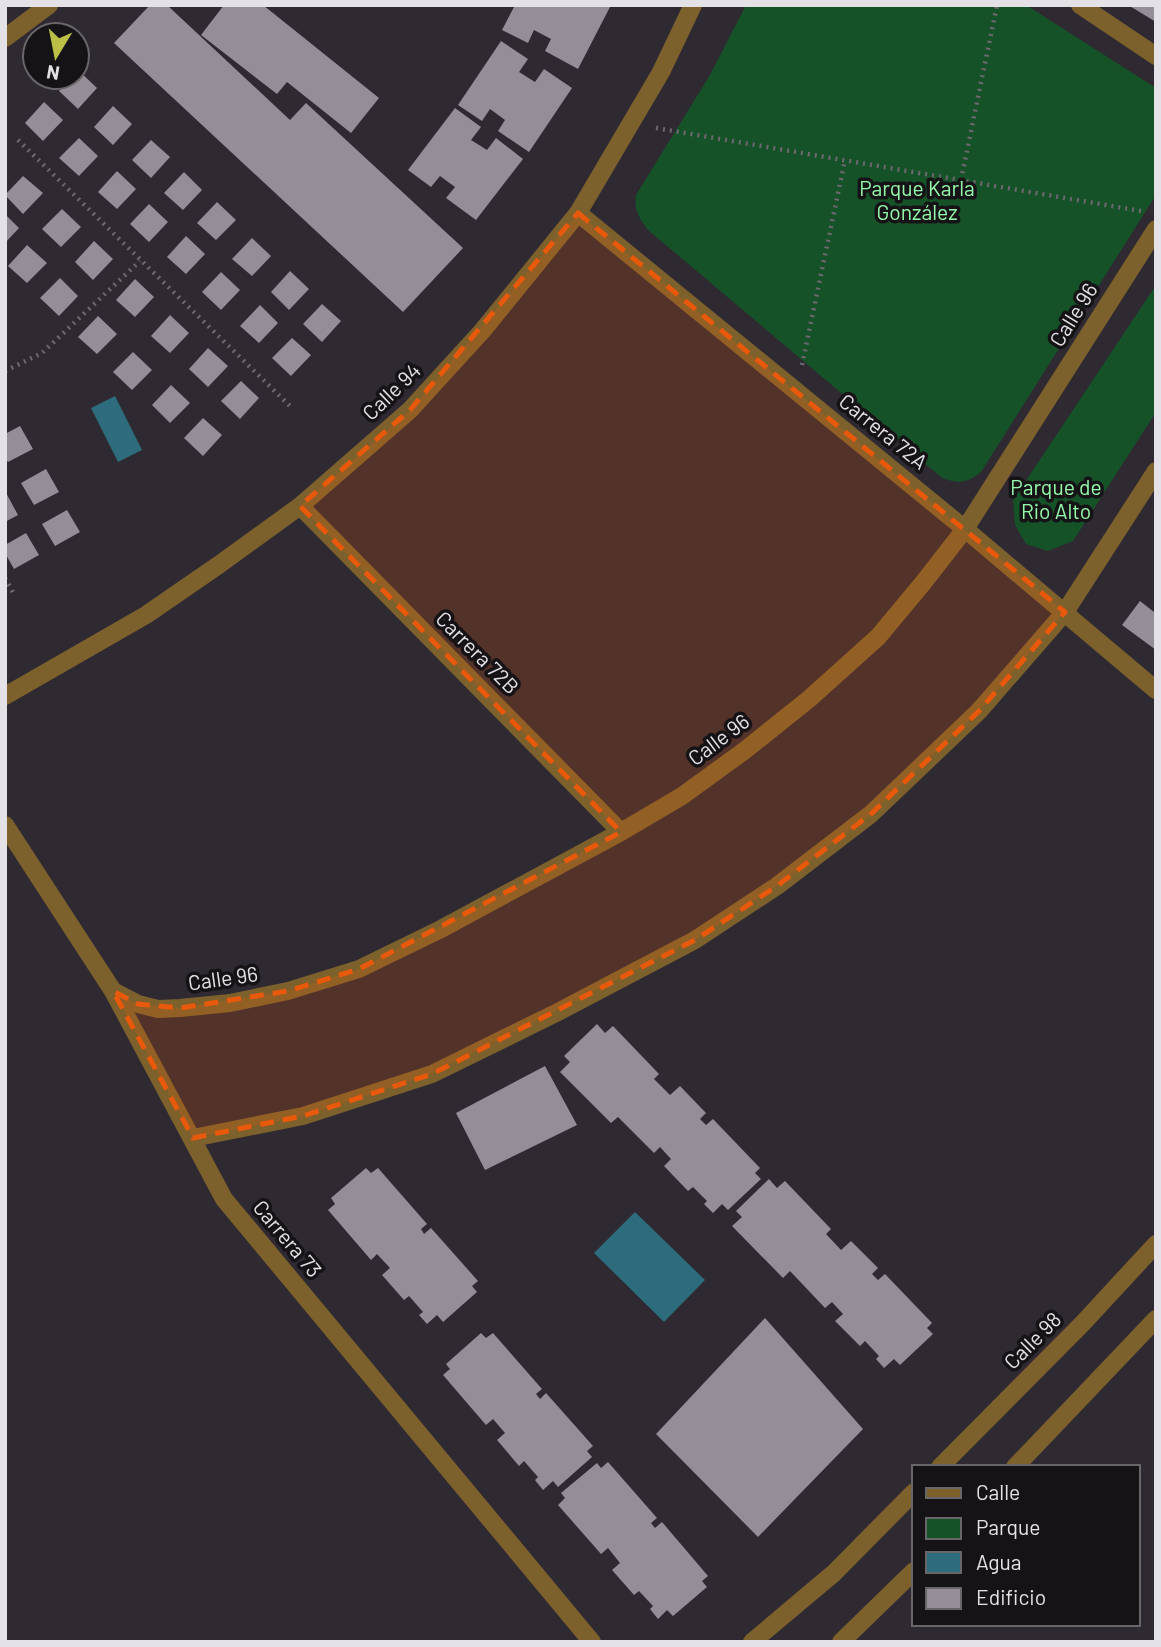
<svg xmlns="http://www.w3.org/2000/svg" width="1161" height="1647" font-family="Barlow,sans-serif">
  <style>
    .green { fill: #165228 }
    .water { fill: #2c6c7c }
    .building { fill: #958e98 }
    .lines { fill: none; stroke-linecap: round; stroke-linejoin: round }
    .path { stroke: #6d6870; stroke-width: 4.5; stroke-dasharray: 2 5; stroke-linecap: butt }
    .minor { stroke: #7d612c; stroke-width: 18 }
    .tertiary { stroke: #7d612c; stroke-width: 18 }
    .marked { fill: #e8590c; fill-opacity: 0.2; stroke: #e8590c; stroke-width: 5; stroke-dasharray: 14 9; stroke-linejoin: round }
    .labels { text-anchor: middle; stroke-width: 7; stroke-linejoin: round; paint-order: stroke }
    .park-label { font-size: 21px; fill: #94f9a9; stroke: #161317 }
    .street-label { font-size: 21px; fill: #e5e2e7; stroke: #161317 }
  </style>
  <rect width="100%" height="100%" fill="#2f2932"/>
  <path class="green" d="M746 5H1026L1156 88V195L981 472C968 483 959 484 942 478L648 230C639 218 634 210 636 195L710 75Z
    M1156 285V412L1073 541 1048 551 1026 544 1015 525 1013 500Z"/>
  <path class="water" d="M115 396 142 450 118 462 91 408Z
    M635 1212 705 1280 664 1322 594 1253Z"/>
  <path class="building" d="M150 5H167L290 120 306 103 463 248 403 312 114 43Z
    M224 5H263L379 98 351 133 287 82 277 94 201 35Z
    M515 5H611L578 69 545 51 551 39 534 30 528 43 502 30Z
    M1128 5H1156V22Z
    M501 41 528 59 519 72 535 82 544 69 572 88 529 152 498 131 505 120 490 109 482 121 458 105Z
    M77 69 97 88 78 109 59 91 72 77H77Z
    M44 102 63 120 43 141 25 123Z
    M113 106 132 124 113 145 94 127Z
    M455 108 481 127 471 140 487 150 496 138 523 159 476 220 446 198 455 187 440 176 431 187 408 170Z
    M79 138 98 156 79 176 59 158Z
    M151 140 170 157 151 178 132 160Z
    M117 171 136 189 117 209 98 192Z
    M184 172 202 190 183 210 164 193Z
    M23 176 43 193 23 214 5 195Z
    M217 202 236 220 216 240 197 223Z
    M149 204 168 222 149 242 130 224Z
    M62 209 81 227 61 247 42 229Z
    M5 214 19 228 5 243Z
    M186 236 205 254 186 274 167 257Z
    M252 238 271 256 252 276 232 259Z
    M94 241 113 259 93 280 75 262Z
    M27 245 47 263 27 283 8 266Z
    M290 271 309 289 289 310 271 292Z
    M221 272 240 290 221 310 202 292Z
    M60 278 78 296 59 316 40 298Z
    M135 279 154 297 135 317 116 300Z
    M322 304 341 321 322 342 303 324Z
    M260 305 278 323 259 343 240 326Z
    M170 315 189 333 170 353 151 336Z
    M98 316 117 334 97 354 78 337Z
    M292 338 311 355 291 376 272 358Z
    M208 348 228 366 208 387 189 369Z
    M133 352 152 370 132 390 113 372Z
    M241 381 259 398 240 419 221 401Z
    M171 385 190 403 170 423 152 405Z
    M203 418 222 435 203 456 184 438Z
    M20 426 33 449 8 462 5 458V434Z
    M46 469 59 492 34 505 21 483Z
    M5 491 18 515 5 522Z
    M67 510 80 532 55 546 42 524Z
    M26 533 39 555 14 569 5 553V545Z
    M1140 601 1154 612 1156 610V650L1122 625Z
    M597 1024 605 1033 613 1026 659 1074 654 1079 670 1095 680 1086 706 1113 700 1119 706 1125 713 1119 760 1168 755 1173 761 1179 728 1210 722 1204 713 1213 704 1204 707 1201 693 1187 688 1191 664 1166 671 1159 660 1147 654 1153 618 1117 611 1123 560 1072 570 1062 564 1056Z
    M545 1066 577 1125 485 1170 456 1113Z
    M366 1168 371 1173 378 1168 427 1224 421 1229 424 1234 431 1228 478 1281 472 1286 477 1292 443 1322 437 1315 427 1324 419 1315 423 1312 409 1296 404 1300 382 1275 390 1268 377 1254 371 1260 328 1210 335 1204 331 1198Z
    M769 1179 777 1188 785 1181 831 1229 826 1234 841 1250 851 1241 878 1268 872 1274 878 1280 885 1274 932 1323 927 1328 933 1334 900 1365 894 1359 884 1368 876 1359 879 1356 865 1341 860 1346 835 1321 843 1314 832 1302 825 1308 790 1271 783 1278 732 1226 742 1217 736 1211Z
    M765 1318 863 1429 758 1537 656 1434Z
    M481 1333 486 1338 493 1333 542 1389 536 1394 540 1399 546 1393 593 1446 587 1451 592 1457 558 1487 553 1481 543 1490 535 1480 538 1477 524 1461 519 1466 497 1440 505 1433 493 1419 486 1425 443 1375 450 1369 446 1364Z
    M608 1462 657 1518 651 1523 655 1528 662 1522 708 1576 702 1581 707 1587 673 1616 667 1610 658 1619 650 1609 653 1606 639 1591 634 1595 612 1570 620 1563 608 1548 601 1554 558 1505 565 1498 561 1493 597 1463 601 1468Z"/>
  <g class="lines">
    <path class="path" d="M656 128 1141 211
      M18 140 292 408
      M961 180 997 5
      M802 365 845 160
      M5 371 42 353 140 261
      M5 578 15 596"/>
    <path class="minor" d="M1080 5 1156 56
      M5 38 49 5
      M578 213 965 529 1156 690
      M300 506 621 832
      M5 696 146 615 220 564 300 506 410 410 483 330 578 213 661 72 693 5
      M5 825 113 991 224 1199 592 1642
      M113 991 138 1004 158 1009 180 1008 230 1003 288 991 359 969 441 929 621 832 682 796 744 751 809 699 878 637 923 583 965 529 1156 229
      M193 1138 303 1116 432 1074 558 1012 695 940 777 886 871 814 979 711 1065 612 1156 471"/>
    <path class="tertiary" d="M940 1467 1083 1323 1156 1244
      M1015 1467 1156 1319
      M752 1642 834 1573 914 1492
      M841 1642 914 1571"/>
  </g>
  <path class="marked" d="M578 213 1065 612 979 711 871 814 777 886 695 940 432 1074 303 1116 193 1138 113 991 138 1004 180 1008 288 991 359 969 621 832 300 506 410 410Z"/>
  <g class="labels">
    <g class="park-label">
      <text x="917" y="196">Parque Karla<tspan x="917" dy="24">González</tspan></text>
      <text x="1056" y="495">Parque de<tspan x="1056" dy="24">Rio Alto</tspan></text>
    </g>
    <g class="street-label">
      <text transform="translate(1074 315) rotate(-58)" y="7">Calle 96</text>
      <text transform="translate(392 392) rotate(-44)" y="7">Calle 94</text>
      <text transform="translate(883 432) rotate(39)" y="7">Carrera 72A</text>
      <text transform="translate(477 653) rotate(45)" y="7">Carrera 72B</text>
      <text transform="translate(719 740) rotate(-37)" y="7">Calle 96</text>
      <text transform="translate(223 979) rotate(-8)" y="7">Calle 96</text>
      <text transform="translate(287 1239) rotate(50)" y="7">Carrera 73</text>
      <text transform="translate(1033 1341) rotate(-45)" y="7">Calle 98</text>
    </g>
  </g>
  <rect width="1161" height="1647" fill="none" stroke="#e5e2e7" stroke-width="14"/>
  <rect x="912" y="1465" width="228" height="161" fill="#161317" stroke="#69666a" stroke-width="2"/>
  <rect x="926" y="1488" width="35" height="10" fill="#7d612c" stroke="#69666a" stroke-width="2"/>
  <text x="976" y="1500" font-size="21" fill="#e5e2e7">Calle</text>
  <rect x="926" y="1518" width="35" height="21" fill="#165228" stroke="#69666a" stroke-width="2"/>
  <text x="976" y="1535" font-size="21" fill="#e5e2e7">Parque</text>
  <rect x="926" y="1552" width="35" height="21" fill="#2c6c7c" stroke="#69666a" stroke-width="2"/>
  <text x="976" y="1570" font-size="21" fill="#e5e2e7">Agua</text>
  <rect x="926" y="1588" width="35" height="21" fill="#958e98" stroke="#69666a" stroke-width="2"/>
  <text x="976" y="1605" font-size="21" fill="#e5e2e7">Edificio</text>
  <g transform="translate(56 56) rotate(190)"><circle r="33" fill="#161317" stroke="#69666a" stroke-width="2"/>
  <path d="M0-5L12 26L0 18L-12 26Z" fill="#bac045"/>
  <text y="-10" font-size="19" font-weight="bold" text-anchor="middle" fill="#e5e2e7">N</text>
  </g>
</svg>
